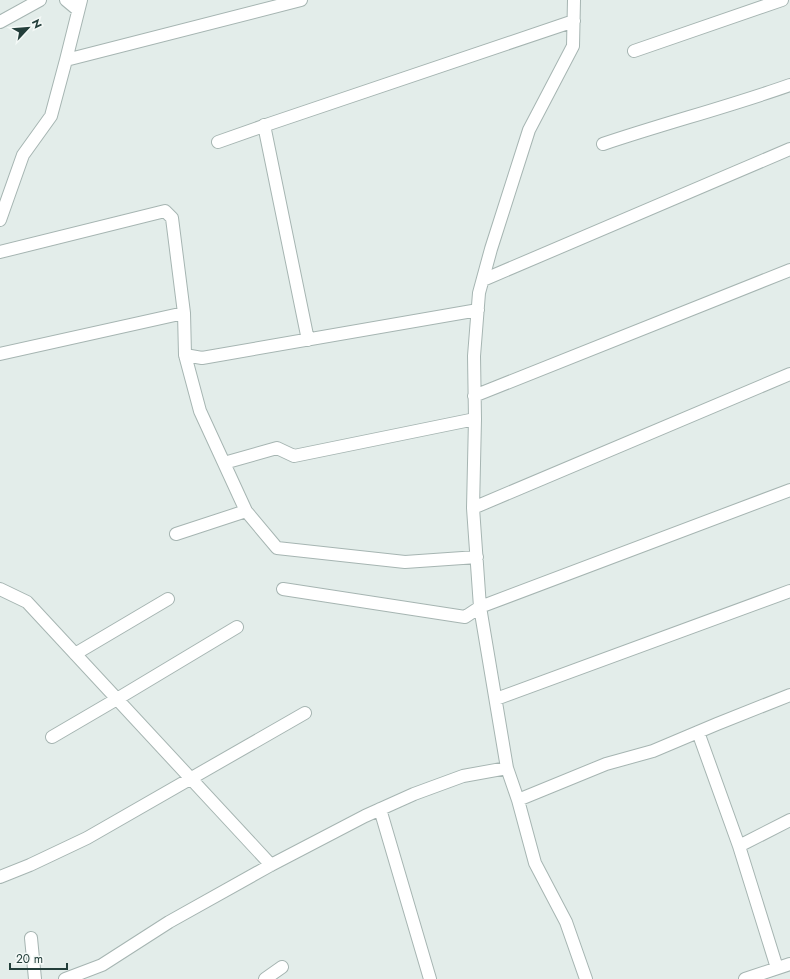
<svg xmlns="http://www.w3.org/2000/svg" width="790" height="979" font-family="Jost,sans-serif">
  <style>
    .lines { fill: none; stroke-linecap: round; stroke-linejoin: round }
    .street-casing { stroke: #a6b5b2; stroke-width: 14 }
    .street { stroke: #fff; stroke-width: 12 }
  </style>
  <rect width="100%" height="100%" fill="#e3edea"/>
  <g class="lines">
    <g class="street-casing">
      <path id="street" d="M66 0 78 10
        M574 0 573 46 529 130 491 249 479 293 474 356 475 419 473 508 480 607 507 768 518 800 535 863 566 922 586 979
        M0 22 40 0
        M634 51 782 0
        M66 60 301 0
        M264 125 308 340
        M218 142 269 124 574 21
        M603 144C665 123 728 107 790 85
        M0 220 23 155 51 116 66 60 81 0
        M0 252 165 211 172 218 184 313 185 355 202 358 478 310
        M483 280 790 149
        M0 354 184 313
        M185 355 200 411 246 511 277 548 405 562 477 557
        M474 396 790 270
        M224 463 277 448 294 456 475 419
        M473 508 790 374
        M176 534 246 511
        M0 589 27 602 271 865
        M283 589 465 617 480 607 790 490
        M75 654 168 599
        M496 699 790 591
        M698 732 739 846 777 968
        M52 737 117 699 237 627
        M518 800 606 764 653 751 717 724 790 695
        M380 809 430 979
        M739 846 790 820
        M0 877 30 865 87 838 305 713
        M31 938 35 979
        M65 979 102 965 169 922 271 865 365 816 414 794 463 776 507 768
        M265 979 282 967
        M745 979 790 964"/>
    </g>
    <use href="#street" class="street"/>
  </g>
  <g transform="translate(28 28) rotate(64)" stroke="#f4f9f7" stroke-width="3" paint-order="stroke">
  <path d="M0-3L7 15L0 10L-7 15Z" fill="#233e3a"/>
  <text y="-6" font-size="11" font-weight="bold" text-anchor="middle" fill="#233e3a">N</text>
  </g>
  <path d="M10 963v6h57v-6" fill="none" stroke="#233e3a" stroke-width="2"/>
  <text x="16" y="963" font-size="12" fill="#233e3a" stroke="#f4f9f7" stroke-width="3" paint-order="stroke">20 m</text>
</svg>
